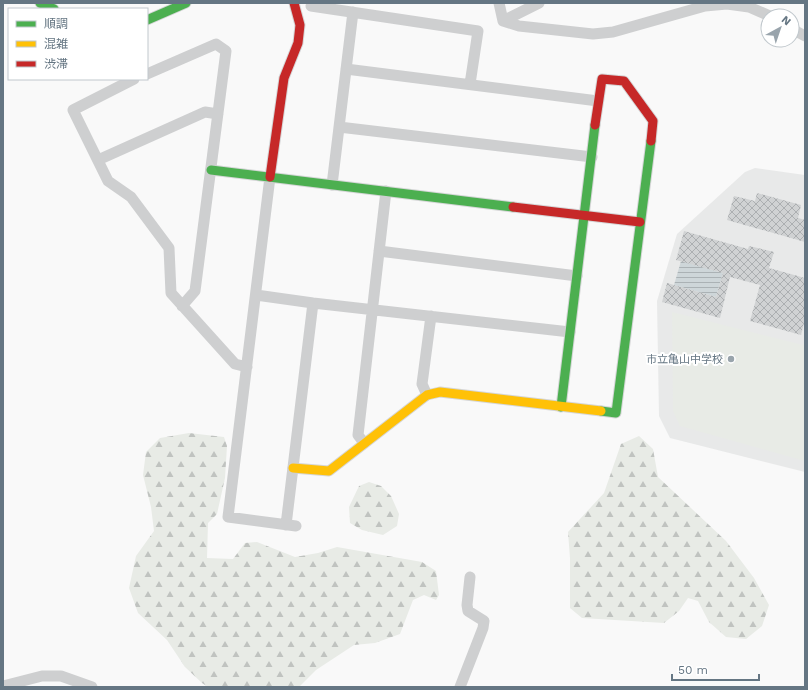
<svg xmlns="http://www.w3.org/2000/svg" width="808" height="690" font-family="'Work Sans','Noto Sans JP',sans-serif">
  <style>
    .built { fill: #e8e9e9 }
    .forest { fill: url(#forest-firs) }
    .garden { fill: #e8ebe6 }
    .water { fill: url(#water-rules) }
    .building { fill: url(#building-cross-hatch) }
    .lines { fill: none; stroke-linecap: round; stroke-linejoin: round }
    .fast-casing { stroke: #d5d6d7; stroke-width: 11 }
    .slow-casing { stroke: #d5d6d7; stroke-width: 11 }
    .jam-casing { stroke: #d5d6d7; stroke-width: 11 }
    .street { stroke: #cecfd0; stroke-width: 11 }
    .fast { stroke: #4caf50; stroke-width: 9 }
    .slow { stroke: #ffc107; stroke-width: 9 }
    .jam { stroke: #c62828; stroke-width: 9 }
    .poi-dot { fill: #99a4ac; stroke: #fff; stroke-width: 1.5 }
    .labels { text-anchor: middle; stroke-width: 4; stroke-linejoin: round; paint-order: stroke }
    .poi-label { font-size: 11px; fill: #657683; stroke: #fff; text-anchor: end }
  </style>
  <defs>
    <pattern id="forest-firs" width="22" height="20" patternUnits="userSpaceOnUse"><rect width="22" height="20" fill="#e8ebe6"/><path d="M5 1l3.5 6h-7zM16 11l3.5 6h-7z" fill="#c0c3c0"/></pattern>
    <pattern id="water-rules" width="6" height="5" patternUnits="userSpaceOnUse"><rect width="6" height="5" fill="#ced6d9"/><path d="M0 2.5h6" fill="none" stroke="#abb2b5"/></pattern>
    <pattern id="building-cross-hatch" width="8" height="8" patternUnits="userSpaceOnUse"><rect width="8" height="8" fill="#d0d2d3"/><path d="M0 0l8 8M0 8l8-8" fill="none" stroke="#acafb1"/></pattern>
  </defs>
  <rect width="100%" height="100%" fill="#f9f9f9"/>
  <path class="built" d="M755 168 805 175V472L670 438 659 416 657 301 677 234 745 172Z"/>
  <path class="forest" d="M189 433 224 437 227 446 225 478 217 514 208 523 207 558 233 559 245 543 257 542 295 557 318 553 337 547 422 562 436 571 439 595 436 600 424 595 413 600 400 634 375 643 354 645 316 670 299 687H208L202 683 185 667 167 640 138 613 129 588 136 556 154 531 151 507 143 475 146 452 160 438Z
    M639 436 653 449 658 477 726 541 754 578 769 605 762 626 746 639 726 637 709 622 698 601 688 598 679 611 664 623 582 618 570 608V558L568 532 604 493 621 444Z
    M369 482 381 486 391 496 399 514 397 526 383 535 362 530 350 523 349 507 359 486Z"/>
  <path class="garden" d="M672 312 803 345 805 340V461L680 426 673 411Z"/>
  <path class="water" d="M681 261 723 273 716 297 674 285Z"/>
  <path class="building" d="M757 193 801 205 798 218 805 220V242L727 220 734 196 755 201Z
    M684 231 748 249 749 246 774 252 769 268 805 278V319L801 335 750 321 760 285 730 277 720 318 662 302 667 283 716 297 723 273 676 260Z"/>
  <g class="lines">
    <g class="fast-casing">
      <path id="fast" d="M40 3 54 9
        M147 20 186 3
        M211 170 513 207
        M561 407 595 125
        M601 411 616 413 651 141"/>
    </g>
    <g class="slow-casing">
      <path id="slow" d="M293 468 329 471 427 395 440 392 601 411"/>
    </g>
    <g class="jam-casing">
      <path id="jam" d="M595 125 602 79 624 81 653 121 651 141
        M270 177 284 78 298 43 300 25 294 3
        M513 207 640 222"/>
    </g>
    <path class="street" d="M499 3 503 21 519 26 593 34 613 32 705 6 727 4 749 7 770 16
      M311 6 478 31 470 84
      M503 21 539 3
      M792 29 805 36
      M346 69 598 101
      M147 74 216 44 226 51 195 291 182 306
      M134 79 73 110 108 181 131 197 169 248 171 293 235 364 247 367
      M339 127 592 157
      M98 160 205 112 218 114
      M270 177 228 517 296 526
      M332 185 353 12
      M379 251 577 276
      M256 295 313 303 570 332
      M427 395 422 384 431 316
      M364 443 358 435 386 191
      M286 525 313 303
      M3 686 42 676H61L92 687
      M460 687 483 628 484 621 468 611 467 605 470 577"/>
    <use href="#fast" class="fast"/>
    <use href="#slow" class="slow"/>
    <use href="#jam" class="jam"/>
  </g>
  <circle class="poi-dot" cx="731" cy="359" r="4"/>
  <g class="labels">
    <g class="poi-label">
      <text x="723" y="363">市立亀山中学校</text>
    </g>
  </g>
  <rect width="808" height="690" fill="none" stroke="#657683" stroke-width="8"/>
  <rect x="8" y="8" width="140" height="72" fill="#ffffff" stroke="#c1c8cd"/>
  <rect x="16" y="21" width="20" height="6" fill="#4caf50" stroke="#c1c8cd"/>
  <text x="44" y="28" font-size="12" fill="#657683">順調</text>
  <rect x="16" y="41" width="20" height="6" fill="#ffc107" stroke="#c1c8cd"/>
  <text x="44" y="48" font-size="12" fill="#657683">混雑</text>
  <rect x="16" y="61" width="20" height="6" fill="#c62828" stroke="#c1c8cd"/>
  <text x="44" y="68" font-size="12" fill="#657683">渋滞</text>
  <g transform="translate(780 28) rotate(40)"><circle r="19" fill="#ffffff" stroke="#c1c8cd"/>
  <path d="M0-3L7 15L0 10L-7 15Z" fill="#99a4ac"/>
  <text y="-6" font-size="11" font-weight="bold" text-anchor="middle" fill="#657683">N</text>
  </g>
  <path d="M672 674v6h87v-6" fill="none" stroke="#657683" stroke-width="2"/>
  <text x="678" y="674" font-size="12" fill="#657683" stroke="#ffffff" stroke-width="3" paint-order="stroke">50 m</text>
</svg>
